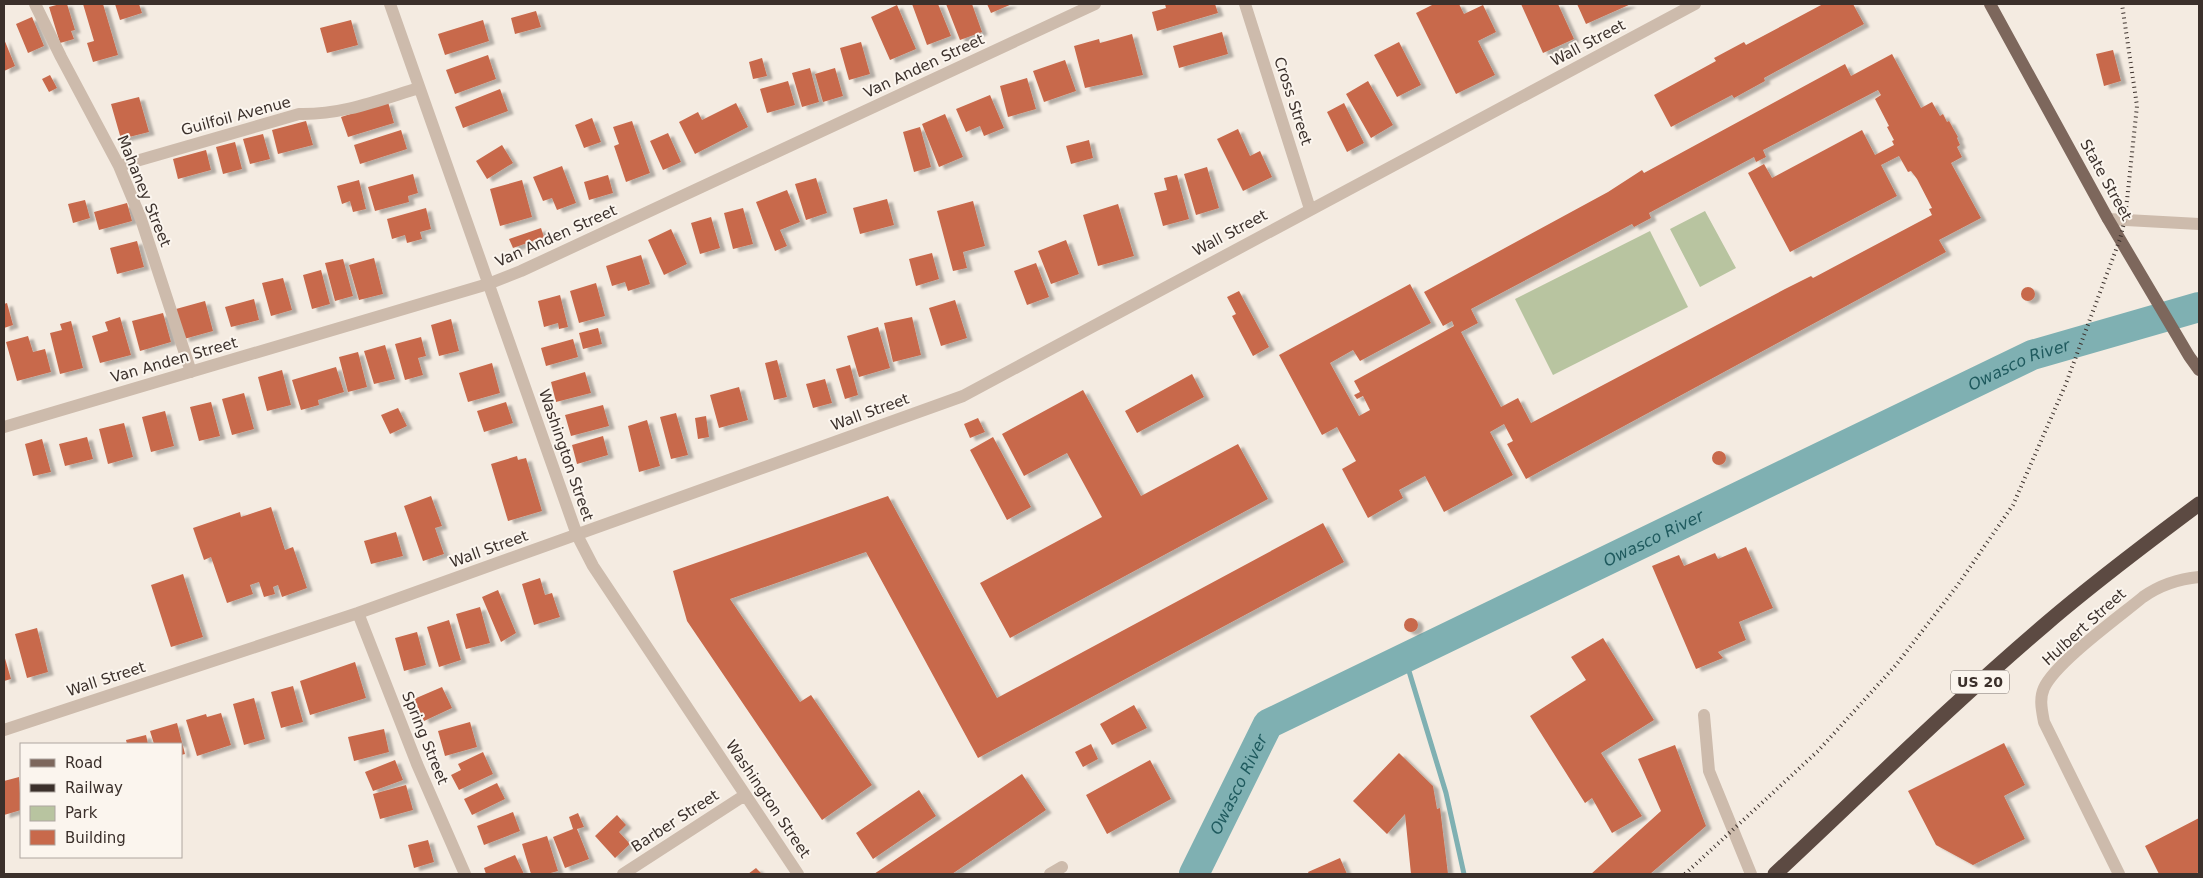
<svg xmlns="http://www.w3.org/2000/svg" width="2203" height="878" font-family="'DejaVu Sans',sans-serif">
  <style>
    .green { fill: #b8c4a0 }
    .lines { fill: none; stroke-linecap: round; stroke-linejoin: round }
    .stream { stroke: #7fb0b2; stroke-width: 5 }
    .river { stroke: #7fb0b2; stroke-width: 30 }
    .building { fill: #c8694b; fill-rule: evenodd; filter: url(#shadow) }
    .minor { stroke: #cdbbac; stroke-width: 12 }
    .major { stroke: #7d675c; stroke-width: 12 }
    .highway { stroke: #5c4a42; stroke-width: 15 }
    .rail { stroke: #3b302b; stroke-width: 4; stroke-dasharray: 1 4; stroke-linecap: butt }
    .labels { text-anchor: middle; stroke-width: 4; stroke-linejoin: round; paint-order: stroke }
    .shield { fill: #fbf5ee; stroke: #756b66; stroke-width: 1 }
    .shield-label { font-size: 14px; font-weight: bold; fill: #3b302b }
    .street-label { font-size: 15px; fill: #3b302b; stroke: #fbf5ee }
    .water-label { font-size: 16px; font-style: italic; fill: #1f5a5e; stroke: #fbf5ee }
  </style>
  <defs>
    <filter id="shadow"><feDropShadow dx="5.5" dy="3" stdDeviation="1" flood-color="#0004"/></filter>
  </defs>
  <rect width="100%" height="100%" fill="#f4ebe1"/>
  <path class="green" d="M1705 211 1736 268 1700 287 1670 229Z
    M1650 231 1688 307 1553 375 1515 299Z"/>
  <g class="lines">
    <path class="stream" d="M1405 658 1446 793 1464 874"/>
    <path class="river" id="s1" d="M1194 874 1268 724 2032 355 2199 307"/>
  </g>
  <path class="building" d="M60 4H67L75 30 71 31 74 39 60 43 49 7Z
    M83 4H103L118 55 93 62 87 43 94 41Z
    M115 4H139L142 13 120 20Z
    M912 4H938L951 36 927 45Z
    M946 4H972L982 32 960 40Z
    M987 4H1012L991 13Z
    M1165 4H1215L1218 13 1157 31 1152 12 1166 8Z
    M1434 4H1459L1464 14 1483 5 1496 32 1478 41 1495 75 1456 94 1416 13Z
    M1521 4H1558L1574 39 1543 53Z
    M1577 4H1631L1586 24Z
    M1823 4H1853L1864 24 1764 78 1765 81 1734 98 1732 95 1671 127 1654 95 1716 61 1714 58 1744 42 1746 45Z
    M897 5 916 49 890 60 871 17Z
    M536 11 541 27 515 34 511 18Z
    M32 17 44 46 28 53 16 24Z
    M351 20 358 45 327 53 320 28Z
    M483 20 489 41 445 55 438 34Z
    M1222 32 1228 54 1179 68 1173 46Z
    M1132 34 1143 75 1085 88 1074 46 1099 39 1100 43Z
    M4 39 15 66 4 71Z
    M861 42 870 74 849 80 840 48Z
    M1399 42 1421 85 1397 97 1374 55Z
    M2113 50 2121 81 2104 86 2096 54Z
    M1892 54 1921 108 1932 102 1940 116 1943 114 1947 122 1949 121 1958 137 1957 138 1960 145 1957 147 1962 157 1951 163 1981 218 1939 240 1946 252 1526 479 1507 444 1513 441 1504 424 1490 432 1513 475 1444 512 1425 476 1399 490 1403 498 1368 518 1342 469 1356 461 1337 427 1322 435 1279 355 1410 284 1431 323 1360 361 1353 350 1330 363 1359 416 1370 410 1363 396 1357 399 1354 395 1360 392 1354 381 1454 326 1452 321 1443 326 1424 292 1608 192 1642 170 1644 173 1845 64 1851 76ZM1878 90 1881 95 1875 99 1889 126 1887 127 1894 140 1892 141 1894 145 1875 155 1862 130 1772 178 1764 164 1748 173 1790 252 1897 196 1881 165 1899 156 1908 172 1911 171 1917 179 1932 208 1929 209 1932 215 1813 278 1811 276 1785 289 1531 423 1518 398 1501 407 1461 332 1478 323 1471 309 1632 224 1634 227 1651 218 1649 213 1754 157 1756 162 1766 157 1763 150Z
    M488 55 496 79 455 94 446 70Z
    M762 58 767 76 753 79 749 62Z
    M1065 60 1076 91 1044 102 1033 71Z
    M810 68 819 102 802 107 792 73Z
    M835 68 843 96 823 102 815 74Z
    M50 75 57 88 49 92 42 79Z
    M1027 78 1036 109 1008 117 1000 86Z
    M788 81 795 105 767 113 760 89Z
    M1368 81 1393 125 1371 138 1346 94Z
    M500 89 508 111 463 128 455 107Z
    M990 95 1004 128 984 136 980 126 966 132 956 109Z
    M139 97 149 132 121 139 111 104Z
    M388 102 394 123 348 137 341 117Z
    M736 103 748 127 695 154 679 122 698 112 702 120Z
    M1344 103 1364 143 1347 152 1327 112Z
    M945 114 963 157 939 167 922 124Z
    M592 118 601 142 584 148 575 125Z
    M306 121 313 145 278 154 272 130Z
    M632 121 650 173 626 182 614 146 619 144 613 127Z
    M920 127 931 167 914 172 903 132Z
    M1238 129 1250 156 1260 151 1272 177 1243 191 1217 139Z
    M401 130 407 149 360 164 354 145Z
    M668 133 681 162 663 170 650 141Z
    M263 134 270 159 250 164 243 139Z
    M1089 140 1093 158 1071 164 1066 146Z
    M235 142 242 169 223 174 216 147Z
    M502 145 513 163 487 179 476 161Z
    M206 150 211 170 178 179 173 159Z
    M562 166 576 203 557 210 552 198 543 201 533 177Z
    M1207 167 1219 208 1196 215 1184 174Z
    M413 174 418 193 408 196 409 202 375 211 368 187Z
    M608 175 613 193 589 200 584 182Z
    M1177 175 1189 219 1163 226 1154 193 1167 190 1164 178Z
    M816 178 827 213 806 220 795 184Z
    M359 180 366 209 353 212 350 201 342 204 337 186Z
    M522 180 532 217 500 226 490 189Z
    M787 190 800 222 780 230 787 246 775 251 756 202Z
    M887 199 894 225 860 234 853 208Z
    M85 200 90 218 73 223 68 204Z
    M973 201 985 246 963 252 967 268 953 271 937 211Z
    M127 203 132 221 99 230 94 212Z
    M1118 204 1134 256 1098 266 1083 215Z
    M426 208 431 229 420 232 422 239 407 243 405 235 392 239 387 219Z
    M743 208 753 244 733 249 724 213Z
    M711 217 720 248 700 254 691 223Z
    M541 228 544 237 513 248 509 239Z
    M671 229 687 264 664 275 648 240Z
    M1066 240 1079 274 1051 284 1038 251Z
    M137 241 144 267 117 274 110 248Z
    M932 253 939 279 916 286 909 259Z
    M641 255 650 284 628 291 625 282 612 286 606 266Z
    M374 258 383 294 359 300 349 265Z
    M343 259 353 296 335 301 325 263Z
    M1036 263 1049 297 1027 305 1014 271Z
    M321 270 330 304 312 309 303 275Z
    M283 278 292 310 271 316 262 283Z
    M596 283 605 316 579 323 570 291Z
    M2021 294a7 7 0 1 1 14 0a7 7 0 1 1-14 0Z
    M1239 291 1269 347 1253 356 1232 316 1236 314 1227 297Z
    M560 295 568 327 559 329 558 323 544 327 538 301Z
    M254 299 259 320 231 327 225 307Z
    M955 300 967 338 941 346 929 308Z
    M205 301 213 331 184 339 176 309Z
    M7 303 13 325 4 328V304Z
    M163 313 171 342 140 351 132 321Z
    M120 317 131 355 100 363 92 336 108 331 105 322Z
    M912 317 921 355 893 362 884 323Z
    M451 319 459 351 439 356 431 325Z
    M71 321 83 368 60 374 50 333 62 330 60 324Z
    M878 327 890 368 859 377 847 336Z
    M598 328 602 344 583 349 579 333Z
    M28 336 33 352 45 349 51 372 17 381 6 342Z
    M421 337 426 356 418 358 423 375 405 380 395 344Z
    M573 339 578 357 546 366 541 348Z
    M385 345 395 379 374 384 364 351Z
    M358 352 367 387 348 392 339 357Z
    M777 360 787 397 774 400 765 363Z
    M492 363 500 393 468 402 459 373Z
    M850 365 858 395 845 399 836 369Z
    M336 367 344 392 318 400 319 405 301 410 292 380Z
    M282 370 291 405 267 411 258 377Z
    M585 372 591 393 556 402 551 382Z
    M1192 374 1204 397 1137 433 1125 411Z
    M825 379 832 403 813 408 806 384Z
    M739 387 748 420 719 428 710 395Z
    M1083 390 1141 496 1238 444 1268 499 1010 638 980 583 1102 517 1067 453 1024 476 1002 434Z
    M244 393 254 429 232 435 222 399Z
    M211 402 220 436 199 441 190 407Z
    M506 402 513 423 484 432 477 411Z
    M603 405 609 426 571 436 565 415Z
    M398 408 407 426 390 434 381 415Z
    M165 411 174 446 151 452 142 417Z
    M676 413 688 455 671 459 660 417Z
    M706 416 709 437 698 439 695 418Z
    M978 418 985 432 970 438 964 424Z
    M647 420 660 466 639 472 628 426Z
    M124 423 133 457 108 464 99 429Z
    M603 436 608 455 577 464 572 445Z
    M87 437 93 459 65 466 59 444Z
    M993 437 1031 507 1007 520 970 450Z
    M42 439 51 472 33 476 25 444Z
    M1712 458a7 7 0 1 1 14 0a7 7 0 1 1-14 0Z
    M517 456 518 460 526 458 542 511 508 521 491 464Z
    M431 496 442 526 435 528 444 554 423 561 404 506Z
    M888 496 997 698 1323 523 1344 562 978 758 866 552 730 599 800 702 811 695 872 785 822 820 687 621 673 571Z
    M271 507 285 550 293 547 307 588 282 597 278 585 273 587 275 594 264 597 259 582 250 585 253 594 227 603 211 557 204 560 193 528 240 512 241 517Z
    M396 532 403 556 371 564 364 541Z
    M1746 547 1773 608 1739 622 1746 640 1718 652 1723 658 1696 669 1652 566 1679 555 1684 566 1715 553 1718 559Z
    M183 574 203 637 171 647 151 585Z
    M540 578 545 595 552 593 560 617 534 625 522 584Z
    M498 590 516 633 501 642 482 597Z
    M480 607 490 643 466 649 456 614Z
    M1404 625a7 7 0 1 1 14 0a7 7 0 1 1-14 0Z
    M449 620 461 660 439 667 427 627Z
    M37 628 48 672 27 678 15 634Z
    M417 632 426 665 404 671 395 638Z
    M1603 638 1654 720 1601 753 1642 816 1612 833 1592 798 1585 803 1530 716 1586 680 1571 657Z
    M4 655 11 679 4 681Z
    M355 662 366 698 310 715 300 681Z
    M293 686 303 722 281 728 271 692Z
    M442 687 452 708 424 721 414 699Z
    M254 698 265 739 244 745 233 704Z
    M1134 705 1147 728 1112 745 1100 724Z
    M221 713 231 745 197 756 186 720 206 714 207 717Z
    M470 722 477 747 445 756 438 731Z
    M177 723 185 754 181 755V744H154L150 731Z
    M384 729 389 752 354 761 348 737Z
    M146 735 148 744H127L126 740Z
    M2004 743 2025 785 2004 796 2025 839 1973 865 1936 845 1908 791Z
    M1091 744 1098 759 1083 767 1075 752Z
    M1675 745 1706 826 1650 874H1591L1661 811 1638 759Z
    M483 752 493 774 459 790 451 775 461 770 458 764Z
    M1399 753 1433 786 1437 809 1440 808 1448 874H1411L1405 814 1387 834 1353 801Z
    M395 760 403 780 373 791 365 772Z
    M1150 760 1171 799 1107 834 1086 795Z
    M1022 774 1046 810 952 874H874Z
    M19 777 21 810 4 815V781Z
    M497 783 505 799 472 815 464 799Z
    M406 785 413 810 380 819 373 794Z
    M919 790 936 816 873 859 856 833Z
    M513 812 520 831 484 845 477 826Z
    M578 813 584 827 577 829 589 859 565 868 553 837 573 829 569 817Z
    M617 815 626 825 619 832 630 844 615 858 595 836Z
    M2199 818V872L2195 874H2159L2145 846Z
    M547 836 558 871 547 874H531L522 844Z
    M428 840 434 862 414 868 408 845Z
    M515 855 524 874H486L484 868Z
    M1340 858 1347 874H1309L1308 872Z
    M756 868 762 874H748Z"/>
  <g class="lines">
    <path class="minor" d="M35 4 61 57 119 166 141 219 191 372
      M390 4 577 535 593 566 798 874
      M1245 4 1310 209
      M119 166 299 114C342 115 379 100 419 88
      M2108 219 2199 224
      M4 427 488 284 521 271 1095 4
      M358 613 417 764 465 874
      M1704 715 1709 771 1751 874
      M4 730 358 613 963 396 1695 4
      M623 874 745 795
      M1050 874 1062 867
      M2119 874 2044 722C2042 711 2039 699 2044 688 2056 662 2119 617 2143 597 2160 585 2178 579 2199 577"/>
    <path class="major" d="M1990 4 2108 219 2189 356 2199 370"/>
    <path class="highway" d="M1775 874C1865 790 1953 703 2047 623 2096 581 2148 542 2199 504"/>
    <path class="rail" d="M1685 874 1818 751 1896 665 1957 586 2013 505 2065 386 2120 239 2125 219 2137 106 2122 4"/>
  </g>
  <g class="labels">
    <rect class="shield" x="1951" y="670.5" width="58" height="23" rx="4"/>
    <g class="shield-label">
      <text x="1980" y="687">US 20</text>
    </g>
    <g class="street-label">
      <text transform="translate(1588 43) rotate(-28)" y="5">Wall Street</text>
      <text transform="translate(924 66) rotate(-25)" y="5">Van Anden Street</text>
      <text transform="translate(1293 101) rotate(72)" y="5">Cross Street</text>
      <text transform="translate(236 116) rotate(-15)" y="5">Guilfoil Avenue</text>
      <text transform="translate(2106 180) rotate(61)" y="5">State Street</text>
      <text transform="translate(144 191) rotate(68)" y="5">Mahaney Street</text>
      <text transform="translate(1230 233) rotate(-28)" y="5">Wall Street</text>
      <text transform="translate(556 236) rotate(-24)" y="5">Van Anden Street</text>
      <text transform="translate(174 360) rotate(-16)" y="5">Van Anden Street</text>
      <text transform="translate(870 412) rotate(-20)" y="5">Wall Street</text>
      <text transform="translate(566 455) rotate(71)" y="5">Washington Street</text>
      <text transform="translate(489 549) rotate(-20)" y="5">Wall Street</text>
      <text transform="translate(2084 627) rotate(-42)" y="5">Hulbert Street</text>
      <text transform="translate(106 679) rotate(-18)" y="5">Wall Street</text>
      <text transform="translate(425 738) rotate(68)" y="5">Spring Street</text>
      <text transform="translate(768 799) rotate(56)" y="5">Washington Street</text>
      <text transform="translate(675 821) rotate(-33)" y="5">Barber Street</text>
    </g>
    <g class="water-label">
      <text dy="6" stroke="none"><textPath href="#s1" startOffset="1000">Owasco River</textPath></text>
      <text dy="6" stroke="none"><textPath href="#s1" startOffset="595">Owasco River</textPath></text>
      <text dy="6" stroke="none"><textPath href="#s1" startOffset="100">Owasco River</textPath></text>
    </g>
  </g>
  <rect width="2203" height="878" fill="none" stroke="#3b302b" stroke-width="10"/>
  <rect x="20" y="743" width="162" height="115" fill="#fbf5ee" stroke="#aea6a0"/>
  <rect x="30" y="759" width="25" height="8" fill="#7d675c" stroke="#aea6a0"/>
  <text x="65" y="768" font-size="15" fill="#3b302b">Road</text>
  <rect x="30" y="784" width="25" height="8" fill="#3b302b" stroke="#aea6a0"/>
  <text x="65" y="793" font-size="15" fill="#3b302b">Railway</text>
  <rect x="30" y="806" width="25" height="15" fill="#b8c4a0" stroke="#aea6a0"/>
  <text x="65" y="818" font-size="15" fill="#3b302b">Park</text>
  <rect x="30" y="830" width="25" height="15" fill="#c8694b" stroke="#aea6a0"/>
  <text x="65" y="843" font-size="15" fill="#3b302b">Building</text>
</svg>
